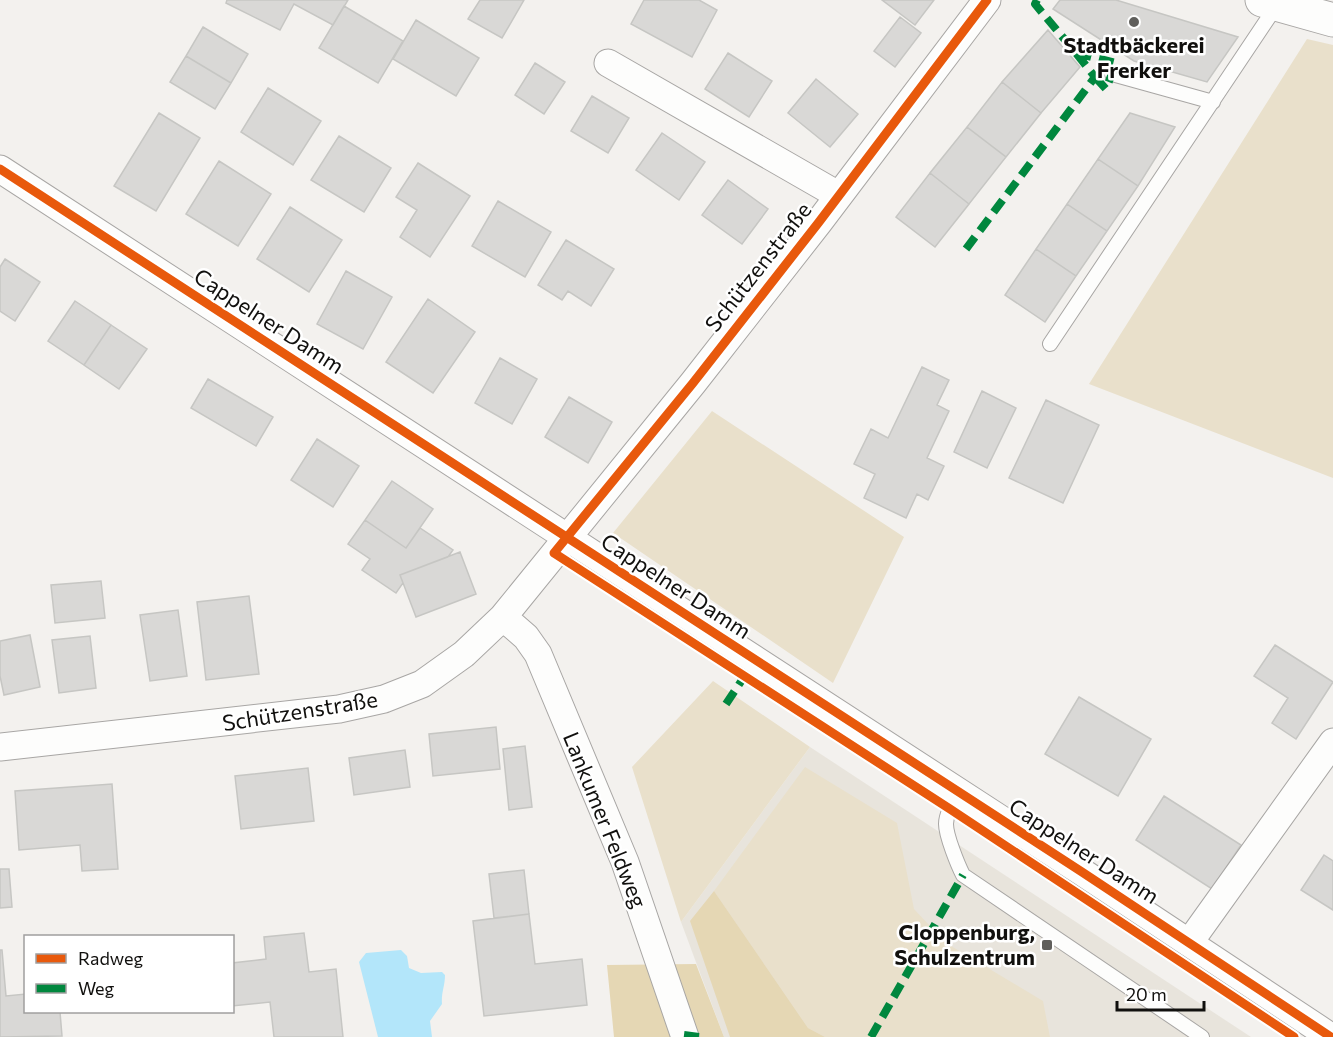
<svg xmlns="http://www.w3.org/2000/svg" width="1333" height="1037" font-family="Commissioner,sans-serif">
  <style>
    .built { fill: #e8e4dc }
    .green { fill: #e9e0cb }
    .forest { fill: #e5d7b4 }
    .water { fill: #b3e6fa }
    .building { fill: #d9d8d6; stroke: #c6c6c3; stroke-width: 1.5 }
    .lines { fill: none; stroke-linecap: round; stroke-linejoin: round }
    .lane-casing { stroke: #a8a6a4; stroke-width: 16 }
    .street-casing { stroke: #a8a6a4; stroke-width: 29 }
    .secondary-casing { stroke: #a8a6a4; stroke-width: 35 }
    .lane { stroke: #fdfdfc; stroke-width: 14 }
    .street { stroke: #fdfdfc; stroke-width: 27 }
    .secondary { stroke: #fdfdfc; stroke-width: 33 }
    .quiet { stroke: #00873e; stroke-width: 8; stroke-dasharray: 15 8; stroke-linecap: butt }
    .cycleway-casing { stroke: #fff; stroke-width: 13 }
    .cycleway { stroke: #e8590c; stroke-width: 9 }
    .poi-dot { fill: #605f5c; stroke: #fff; stroke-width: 2 }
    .labels { text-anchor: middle; stroke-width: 5; stroke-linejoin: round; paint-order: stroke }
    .poi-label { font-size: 22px; font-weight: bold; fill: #11100e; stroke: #fff }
    .street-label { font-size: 22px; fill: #11100e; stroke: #fff }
  </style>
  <rect width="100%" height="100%" fill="#f3f1ee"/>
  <path class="built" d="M810 747 1251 1037H724L681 922Z"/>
  <path class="green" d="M1307 39 1333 45V478L1089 384Z
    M712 411 904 537 833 683 613 533Z
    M713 681 810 747 681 922 632 767Z
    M805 767 897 823 914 909 946 943 1043 1001 1050 1037H825L808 1028 714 891Z"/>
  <path class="forest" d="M714 891 808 1028 825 1037H730L690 921Z
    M696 964 724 1037H614L607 965Z"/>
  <path class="water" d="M401 950 407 956 409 968 421 973 442 972 445 975C445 986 441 993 442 1004L430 1021 432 1037H378L359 962 366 953Z"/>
  <path class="building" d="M227 0H348L333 25 294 4 280 30 226 3Z
    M480 0H524L502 38 468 19Z
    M644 0H699L717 10 692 57 631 24Z
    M882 0H934L915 25Z
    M1060 0H1116L1238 37 1207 82 1134 61 1053 9Z
    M344 6 403 41 378 83 319 48Z
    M900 17 921 33 895 67 874 51Z
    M416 20 479 58 456 96 393 59Z
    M203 27 248 54 231 83 186 56Z
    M1048 30 1080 67 1041 113 1002 82Z
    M728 53 772 81 749 117 705 89Z
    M186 56 231 83 215 109 170 82Z
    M535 63 565 82 544 114 515 95Z
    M816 79 858 114 830 147 788 113Z
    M1002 82 1041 113 1006 157 967 127Z
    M268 88 321 121 293 165 241 132Z
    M592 96 629 118 608 153 571 131Z
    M159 113 200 138 156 211 114 186Z
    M1130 113 1175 127 1138 186 1098 159Z
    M967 127 1006 157 969 204 930 173Z
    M662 133 705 162 679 200 636 170Z
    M339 136 391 168 364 212 311 180Z
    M1098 159 1138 186 1107 231 1067 204Z
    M219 161 271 194 238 246 186 214Z
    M418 163 470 196 430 257 400 237 417 210 396 197Z
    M930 173 969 204 935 247 896 217Z
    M728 180 768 209 742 244 702 215Z
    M498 201 551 232 525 277 472 246Z
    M1067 204 1107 231 1076 276 1036 249Z
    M290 207 342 240 309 292 257 259Z
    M566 240 614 269 591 306 568 291 562 300 538 285Z
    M1036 249 1076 276 1045 322 1005 295Z
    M5 259 40 282 15 321 0 311V267Z
    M346 271 392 297 363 349 317 324Z
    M428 299 475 332 433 393 386 362Z
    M75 301 111 325 84 365 48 341Z
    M111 325 147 349 119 389 84 365Z
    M500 358 537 379 512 424 475 403Z
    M922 367 949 380 937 405 949 411 927 458 944 466 928 500 917 494 906 518 864 498 875 474 854 464 871 429 888 438Z
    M208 379 273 417 256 446 191 408Z
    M982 391 1016 408 987 468 954 452Z
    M569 397 612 422 588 463 545 437Z
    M1046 400 1099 425 1063 503 1009 478Z
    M317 439 359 466 333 507 291 480Z
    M392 481 433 509 406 548 365 520Z
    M365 520 406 548 420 528 453 550 448 557 400 575 403 583 396 593 362 570 370 559 348 544Z
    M460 552 476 594 416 617 400 575Z
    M101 581 105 618 55 623 51 585Z
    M249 596 259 674 206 680 197 602Z
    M178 610 187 676 150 681 140 615Z
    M30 635 40 687 4 695 0 676V641Z
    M90 636 96 688 59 693 52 640Z
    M1275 645 1333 682 1296 739 1272 723 1288 698 1254 676Z
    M1079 697 1151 739 1118 796 1045 754Z
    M496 727 500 769 433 776 429 734Z
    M525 746 532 807 509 810 503 749Z
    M405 750 410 787 354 795 349 758Z
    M308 768 314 821 241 829 235 776Z
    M112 784 118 869 82 871 80 845 19 850 15 791Z
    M1164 796 1241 845 1212 889 1136 840Z
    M1324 855 1333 861V910L1301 890Z
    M0 869H9L12 907 0 908Z
    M524 870 529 914 494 918 489 874Z
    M529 914 535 964 582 959 587 1005 484 1016 473 921Z
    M304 933 309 972 336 969 343 1037H274L270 1002 232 1006V963L266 959 264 937Z
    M0 950H2L6 996 26 994V1012H60L62 1036 0 1037Z"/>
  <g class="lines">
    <g class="lane-casing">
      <path id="lane" d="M1112 74 1213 102
        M1050 344 1277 5
        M959 793C954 802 946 813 946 824 946 836 958 865 963 875L1202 1037"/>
    </g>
    <g class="street-casing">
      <path id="street" d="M608 63 838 195
        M0 169 1082 872 1331 1037
        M503 617 526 637 538 654 625 862 685 1037
        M0 747 339 709 384 699 422 684 464 654 503 617 693 383 819 222 987 0
        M1189 943 1333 742"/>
    </g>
    <g class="secondary-casing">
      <path id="secondary" d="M1262 0 1333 20"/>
    </g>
    <use href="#lane" class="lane"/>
    <use href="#street" class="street"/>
    <use href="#secondary" class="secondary"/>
    <path class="quiet" d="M1037 0 1035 4 1076 53 1116 63 1106 89 1095 77
      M966 249 1095 77 1076 53
      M726 704 744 677
      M684 1035 700 1037
      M871 1037 963 875"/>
    <g class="cycleway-casing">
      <path id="cycleway" d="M987 0 819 222 693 383 554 553 950 809 1294 1037
        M0 169 1082 872 1331 1037"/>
    </g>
    <use href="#cycleway" class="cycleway"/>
  </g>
  <g class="poi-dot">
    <circle cx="1134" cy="22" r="6"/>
    <rect x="1041" y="939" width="12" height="12" rx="3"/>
  </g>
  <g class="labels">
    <g class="poi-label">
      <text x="1134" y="53">Stadtbäckerei<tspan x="1134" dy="25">Frerker</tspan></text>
      <text x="1035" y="940" text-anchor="end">Cloppenburg,<tspan x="1035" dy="25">Schulzentrum</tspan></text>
    </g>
    <g class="street-label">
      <text transform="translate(758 267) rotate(-52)" y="8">Schützenstraße</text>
      <text transform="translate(269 321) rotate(33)" y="8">Cappelner Damm</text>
      <text transform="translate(676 586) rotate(33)" y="8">Cappelner Damm</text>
      <text transform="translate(300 711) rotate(-9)" y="8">Schützenstraße</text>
      <text transform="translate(605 820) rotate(68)" y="8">Lankumer Feldweg</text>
      <text transform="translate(1084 851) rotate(33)" y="8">Cappelner Damm</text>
    </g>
  </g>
  <rect x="24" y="935" width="210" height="78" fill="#ffffff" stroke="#a09f9f" stroke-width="1.5"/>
  <rect x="36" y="954" width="30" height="9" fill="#e8590c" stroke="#a09f9f" stroke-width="1.5"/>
  <text x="78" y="965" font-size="18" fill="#11100e">Radweg</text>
  <rect x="36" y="984" width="30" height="9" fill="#00873e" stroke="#a09f9f" stroke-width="1.5"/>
  <text x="78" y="995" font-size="18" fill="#11100e">Weg</text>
  <path d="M1117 1001v9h87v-9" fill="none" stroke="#11100e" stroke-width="3"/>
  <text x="1126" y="1001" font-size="18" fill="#11100e" stroke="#ffffff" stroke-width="4.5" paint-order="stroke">20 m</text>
</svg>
